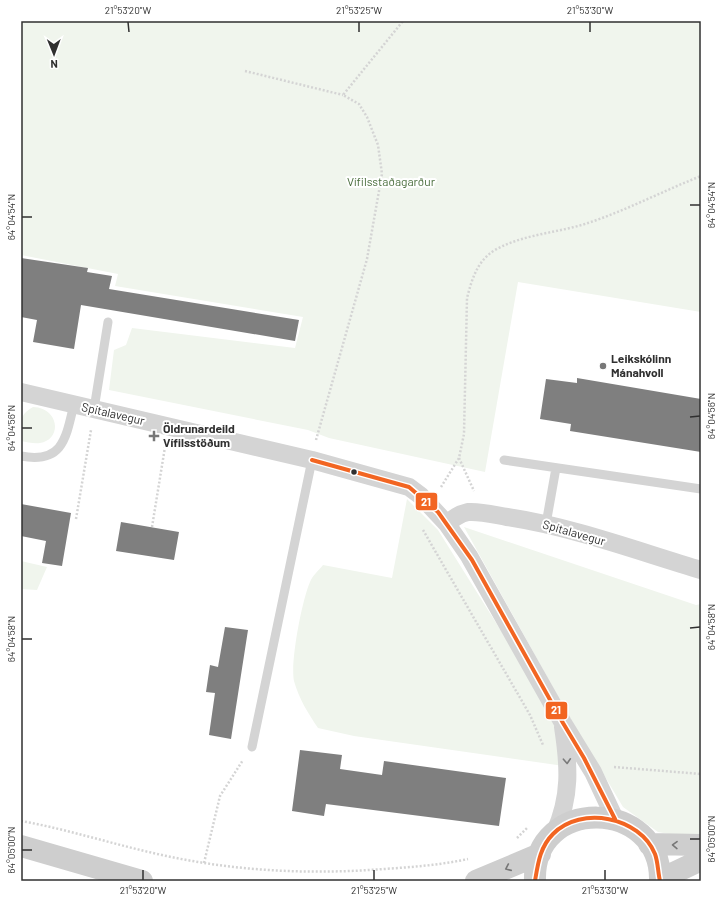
<svg xmlns="http://www.w3.org/2000/svg" width="722" height="902" font-family="Barlow,sans-serif">
  <style>
    .green { fill: #f0f5ed }
    .building { fill: #7f7f7f }
    .lines { fill: none; stroke-linecap: round; stroke-linejoin: round }
    .path { stroke: #d4d4d4; stroke-width: 2.5; stroke-dasharray: 2 2; stroke-linecap: butt }
    .service { stroke: #d4d4d4; stroke-width: 9 }
    .minor { stroke: #d4d4d4; stroke-width: 18 }
    .secondary { stroke: #cecece; stroke-width: 22 }
    .bus-1-casing { stroke: #fff; stroke-width: 7 }
    .bus-1 { stroke: #f26522; stroke-width: 4 }
    .oneway { stroke: #7a7a7a }
    .oneway2 { stroke: #777 }
    .ticks { fill: none; stroke: #303030; stroke-width: 1.5 }
    .poi-dot { fill: #787878; stroke: #fff; stroke-width: 1.5 }
    .bus-dot { fill: #303030; stroke: #fff; stroke-width: 1.5 }
    .labels { text-anchor: middle; stroke-width: 4; stroke-linejoin: round; paint-order: stroke }
    .park-label { font-size: 12px; fill: #496d3c; stroke: #fff }
    .poi-label { font-size: 12px; font-weight: bold; fill: #303030; stroke: #fff; text-anchor: start }
    .street-label { font-size: 12px; fill: #303030; stroke: #fff }
    .line-badge { stroke: #fff; stroke-width: 1.5 }
    .badge-label { font-size: 11px; text-anchor: middle; font-weight: bold; fill: #fff }
    .neatline { fill: none; stroke: #303030; stroke-width: 1.5 }
    .ticks-label { font-size: 10px; text-anchor: middle; fill: #303030 }
  </style>
  <rect width="100%" height="100%" fill="#fff"/>
  <path class="green" d="M21 21H701V312L518 282 485 472 329 438 308 430 109 390 114 350 126 345 132 328 295 348 303 317 115 286 118 274 21 255Z
    M33 407C60 408 62 440 40 443 34 444 27 442 21 441 21 425 17 416 33 407Z
    M407 499 438 530 551 711 563 744 564 766 354 736 318 728C308 713 299 699 294 681 290 663 302 600 310 582 312 576 319 570 323 565L392 578Z
    M464 527 696 605 701 604V834L676 835 658 832 623 807 566 711Z
    M21 561 47 567 37 590 21 589Z"/>
  <path class="building" d="M21 258 88 268 87 272 112 276 109 289 299 320 295 341 81 305 74 349 33 342 37 320 21 317Z
    M577 378 701 399V452L570 431 571 424 540 419 546 379 577 383Z
    M21 504 71 513 62 566 42 563 46 541 21 536Z
    M121 522 179 532 174 560 116 551Z
    M225 627 248 630 231 739 209 735 215 693 206 692 210 665 218 667Z
    M300 750 342 755 340 769 382 775 384 761 506 778 499 826 326 804 324 816 292 811Z"/>
  <g class="lines">
    <path class="path" d="M245 71 343 95
      M316 440 367 259 382 174 378 145 367 117 359 104 343 95 403 21
      M459 458 474 491
      M441 487 459 458 464 434 467 298C472 279 477 261 495 250 523 234 558 233 588 223 627 210 663 191 701 176
      M76 519 91 430
      M152 527 165 447
      M423 530 530 715 543 745
      M614 767 701 774
      M21 821C66 829 109 843 153 853 230 871 306 875 384 869 413 867 440 865 468 859
      M517 838 527 828
      M204 863 220 796 243 760"/>
    <path class="service" d="M94 409 108 322
      M21 456C63 464 66 438 74 404
      M504 460 701 489
      M546 524 556 468
      M252 747 312 460"/>
    <path class="minor" d="M21 392 312 460 409 487 421 496 447 524 469 556 563 723 593 772 615 819
      M447 524C454 518 459 514 468 512 481 511 495 515 507 517 573 527 637 551 701 570
      M555 832C571 796 569 766 563 727"/>
    <path class="secondary" d="M649 844 701 845
      M21 846 142 881
      M661 879 701 860
      M476 881 540 854
      M535 881C532 795 662 798 660 881"/>
    <g class="bus-1-casing">
      <path id="bus-1" d="M312 460 409 487 438 512 472 560 563 723 584 758 615 819
        M535 881C538 863 540 847 553 834 581 805 640 817 655 854 658 862 658 873 660 881"/>
    </g>
    <use href="#bus-1" class="bus-1"/>
  </g>
  <defs><path id="oneway-chevron" d="M-2-3.5L2.5 0L-2 3.5" fill="none" stroke-width="1.6" stroke-linecap="round" stroke-linejoin="round"/></defs>
  <use class="oneway" href="#oneway-chevron" transform="translate(567 761) rotate(87)"/>
  <g class="oneway2">
    <use href="#oneway-chevron" transform="translate(675 845) rotate(-179)"/>
    <use href="#oneway-chevron" transform="translate(508 868) rotate(156)"/>
  </g>
  <path class="ticks" d="M128 22 129 32M359 22V32M590 22V32M690 205H700M22 217H32M690 417 700 416M22 428H32M690 628 700 627M22 639H32M690 839H700M22 850H32M143 870V880M374 870V880M605 870V880"/>
  <g class="poi-dot">
    <circle cx="603" cy="366" r="4"/>
    <path d="M152 430h4v4h4v4h-4v4h-4v-4h-4v-4h4z"/>
  </g>
  <circle class="bus-dot" cx="354" cy="472" r="3.5"/>
  <g class="labels">
    <g class="park-label">
      <text x="391" y="186">Vífilsstaðagarður</text>
    </g>
    <g class="poi-label">
      <text x="611" y="363">Leikskólinn<tspan x="611" dy="14">Mánahvoll</tspan></text>
      <text x="163" y="433">Öldrunardeild<tspan x="163" dy="14">Vífilsstöðum</tspan></text>
    </g>
    <g class="street-label">
      <text transform="translate(113 414) rotate(13)" y="4">Spítalavegur</text>
      <text transform="translate(574 533) rotate(16)" y="4">Spítalavegur</text>
    </g>
  </g>
  <g class="line-badge">
    <rect x="415" y="492" width="23" height="19" rx="4" fill="#f26522"/>
    <rect x="545" y="701" width="23" height="19" rx="4" fill="#f26522"/>
  </g>
  <g class="badge-label">
    <text x="426" y="506">21</text>
    <text x="556" y="714">21</text>
  </g>
  <rect width="722" height="902" fill="none" stroke="#ffffff" stroke-width="44"/>
  <g transform="translate(54 54) rotate(179)" stroke="#ffffff" stroke-width="3" paint-order="stroke">
  <path d="M0-3L7 15L0 10L-7 15Z" fill="#303030"/>
  <text y="-6" font-size="11" font-weight="bold" text-anchor="middle" fill="#303030">N</text>
  </g>
  <rect x="22" y="22" width="678" height="858" class="neatline"/>
  <g class="ticks-label">
    <text x="128" y="14">21°53'20"W</text>
    <text x="359" y="14">21°53'25"W</text>
    <text x="590" y="14">21°53'30"W</text>
    <text transform="translate(711 205) rotate(-90)" y="4">64°04'54"N</text>
    <text transform="translate(11 217) rotate(-90)" y="4">64°04'54"N</text>
    <text transform="translate(711 416) rotate(-90)" y="4">64°04'56"N</text>
    <text transform="translate(11 428) rotate(-90)" y="4">64°04'56"N</text>
    <text transform="translate(711 627) rotate(-90)" y="4">64°04'58"N</text>
    <text transform="translate(11 639) rotate(-90)" y="4">64°04'58"N</text>
    <text transform="translate(711 839) rotate(-90)" y="4">64°05'00"N</text>
    <text transform="translate(11 850) rotate(-90)" y="4">64°05'00"N</text>
    <text x="143" y="894">21°53'20"W</text>
    <text x="374" y="894">21°53'25"W</text>
    <text x="605" y="894">21°53'30"W</text>
  </g>
</svg>
